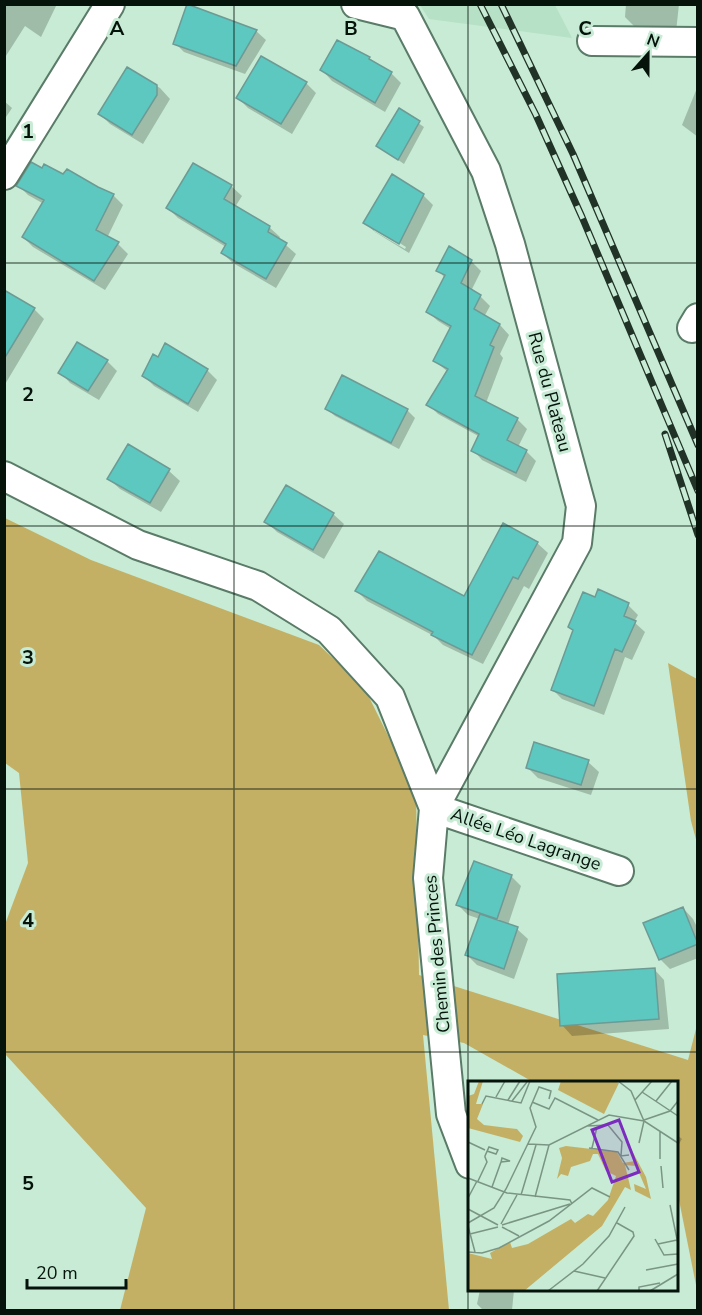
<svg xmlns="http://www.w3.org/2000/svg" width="702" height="1315" font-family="'Nunito Sans',sans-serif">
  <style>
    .built { fill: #b6e1c6 }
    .green { fill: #c3b064 }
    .shadow { fill: #0003; fill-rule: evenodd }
    .building { fill: #5dc8bf; stroke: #6d9a95; stroke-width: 1.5 }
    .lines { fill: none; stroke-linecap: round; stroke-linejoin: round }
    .minor-casing { stroke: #5a7b67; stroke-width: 32 }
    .minor { stroke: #fff; stroke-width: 28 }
    .rail-casing { stroke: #213227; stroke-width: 7 }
    .rail { stroke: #c7ebd4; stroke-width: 4.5; stroke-dasharray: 14; stroke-linecap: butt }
    .grid { fill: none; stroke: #06130b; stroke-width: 1.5; stroke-opacity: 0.55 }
    .labels { text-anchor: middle; stroke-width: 6; stroke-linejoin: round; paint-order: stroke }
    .street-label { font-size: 18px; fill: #06130b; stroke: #c7ebd4 }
    .inset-road { fill: none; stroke: #7a9584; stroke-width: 1.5 }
    .view { fill: #7b2cbf; fill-opacity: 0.15; stroke: #7b2cbf; stroke-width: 3 }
    .inset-edge { fill: none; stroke: #06130b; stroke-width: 3 }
    .grid-label { font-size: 20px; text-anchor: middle; font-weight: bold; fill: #06130b; stroke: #c7ebd4; stroke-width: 6; stroke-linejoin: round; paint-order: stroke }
  </style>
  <rect width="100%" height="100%" fill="#c7ebd4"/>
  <path class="built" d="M420 5H555L572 38 429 19Z"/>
  <path class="green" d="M5 518 91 560 319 645 365 689 416 792 419 975 688 1060 697 1025V1290L677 1190 676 1082H533L464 1043 423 1035 449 1310H120L146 1208 5 1054 4 927 28 863 19 773 5 763Z
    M668 663 697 679V843L691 821Z"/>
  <path class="shadow" d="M4 4H57L41 37 25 26 4 59Z
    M626 4H679L676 32 635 27 625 17Z
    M188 6 256 31 266 40 245 74 184 52 175 43Z
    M338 42 369 58 391 73 401 83 385 112 332 81 322 70Z
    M128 69 160 88 170 99 143 144 110 124 100 114Z
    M306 83 316 93 292 134 248 108 237 97Z
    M697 88H698V137L682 125Z
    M4 101 12 108 4 120Z
    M399 110 424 127 404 164 378 146Z
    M194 165 231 186 242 196 235 207 269 227 280 237 279 239 296 254 276 288 233 263 222 253 226 247 178 218 168 208Z
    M43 170 113 195 123 205 107 238 118 244 128 254 105 290 33 247 23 237 44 204 28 195 18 185Z
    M392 176 423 195 433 205 409 253 375 232 365 223ZM374 227 406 247 405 249 374 231Z
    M471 261 481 271 471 291 480 296 490 306 484 317 500 325 509 335 500 354 503 358 486 403 517 419 527 429 518 447 526 451 536 461 526 482 482 460 473 450 480 437 438 414 428 404 448 372 435 361 451 329 438 321 428 312 445 278 438 270Z
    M4 291 34 309 44 319 4 386Z
    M107 361 117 371 99 400 70 383 60 372Z
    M207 370 217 380 198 412 154 386 144 376Z
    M327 409 407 410 415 418 399 449 335 416Z
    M129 447 169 471 180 481 161 512 120 489 109 479Z
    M286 487 333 514 344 524 324 559 277 532 266 521Z
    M537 543 548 553 529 589 524 586 483 664 443 645 434 636 367 601 357 591 465 598Z
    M596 599 628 605 638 615 634 622 645 632 632 660 625 657 604 715 562 699 553 690 574 631 570 627Z
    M588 762 599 772 591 795 538 778 527 767Z
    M511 876 521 886 508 925 517 929 528 939 514 979 477 965 467 955 480 919 468 915 458 905Z
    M683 908 693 919 698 929V958L670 969 660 959Z
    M654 969 664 980 669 1029 572 1036 562 1025Z
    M676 1134 682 1139 676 1149Z
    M480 1290H514L512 1310 482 1309 477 1304Z"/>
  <path class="building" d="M187 4 257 30 236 66 173 44Z
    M337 40 370 57 369 59 392 72 375 103 320 70Z
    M261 56 307 82 281 124 236 98Z
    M127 67 157 85V95L132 135 98 114Z
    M399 108 420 121 398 160 376 146Z
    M31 162 42 168 44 164 63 174 67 169 98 187 114 194 96 230 119 242 94 281 22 237 44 200 16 186Z
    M193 163 232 185 224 199 270 226 268 232 287 243 266 279 221 253 226 244 166 208Z
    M392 174 424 194 399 244 363 223Z
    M449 246 472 260 461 283 481 295 474 309 500 324 490 345 494 347 475 396 518 418 507 440 527 450 516 473 471 451 479 434 426 405 448 369 433 361 451 326 426 312 445 275 436 271Z
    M4 290 35 308 4 359Z
    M77 342 108 360 88 391 58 373Z
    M165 343 208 369 188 404 142 376 153 354 158 357Z
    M342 375 408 409 391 443 325 409Z
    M128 444 170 469 150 503 107 479Z
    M286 485 334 513 313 550 264 522Z
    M503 523 538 542 518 579 513 577 472 655 431 635 433 632 355 591 379 551 464 596Z
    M598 589 629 603 624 616 636 621 622 652 615 649 594 706 551 690 573 630 568 627 583 592 595 597Z
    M534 742 589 760 581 785 526 768Z
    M474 861 512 875 497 919 456 905Z
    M683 907 698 944 659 960 643 923Z
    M480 914 518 927 504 969 465 955Z
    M655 968 659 1019 560 1026 557 974Z"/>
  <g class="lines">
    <g class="minor-casing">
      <path id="minor" d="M356 4 405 16 486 171 510 244 581 506 577 543 434 808 619 871
        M592 41 698 42
        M4 175 110 4
        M692 328 698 318
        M4 476 138 545 258 586 329 630 390 697 434 808 428 878 451 1114 470 1164"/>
    </g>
    <use href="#minor" class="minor"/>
    <g class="rail-casing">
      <path id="rail" d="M480 4 536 115 582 217 698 491
        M501 4 573 154 698 445
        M665 434 698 535"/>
    </g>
    <use href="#rail" class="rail"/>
  </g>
  <path class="grid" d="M234 4V1310M468 4V1310M4 263H698M4 526H698M4 789H698M4 1052H698"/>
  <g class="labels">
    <g class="street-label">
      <text transform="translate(550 392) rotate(75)" y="6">Rue du Plateau</text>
      <text transform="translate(526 839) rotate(19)" y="6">Allée Léo Lagrange</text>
      <text transform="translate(437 954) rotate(-95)" y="6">Chemin des Princes</text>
    </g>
  </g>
  <g transform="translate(468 1081)">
    <rect width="210" height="210" fill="#c7ebd4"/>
    <path d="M11 0H15L8 23H15L9 38 16 44 49 48 55 55 52 61 0 47V15L6 13ZM93 0H147L151 2 136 33 90 9ZM98 65 149 71 155 82 167 80 162 66 178 96 183 118 167 110 166 103 178 108 168 85 157 84 163 109 157 106 134 145 56 210H0V172L24 178 22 172 42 161 44 167 60 163 103 138 107 142 120 133 125 135 140 119 148 95 138 90 130 73H125L122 80 103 86 100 95 93 93 89 98 94 77 91 67Z" fill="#c3b064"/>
    <path class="inset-road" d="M150 0 163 10 176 40 210 62M174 11 210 35M28 16 37 0M40 19 52 0M167 19 184 0M44 20 59 1M188 20 204 0M64 21 81 28 87 17 130 39M14 23 18 15 53 22 62 0M176 39 202 30 210 20M119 45 140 44 154 61 153 75 161 74M192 50V78M0 61 17 69M171 62 176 40M60 63 81 64 141 34 176 40M121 67 150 71 161 89M124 67 129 46M193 85 195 107M0 97 39 112 102 119 104 123M10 100 19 81 17 76V75L21 66 30 69 28 73 19 70M24 106 33 81 42 80 34 77 33 81M53 114 68 64M67 116 81 64M0 117 9 100M202 124 210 163M0 128 30 144M0 142 26 127 38 108 68 46 62 27 71 6 83 10 81 18M33 143 49 114M34 144 102 123M0 145 7 171M34 146 51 155M2 153 30 146M187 158 196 174 210 173M190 163 209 159M0 171 14 172 31 167 81 140 124 107 142 116M178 189 210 183M106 190 137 197M80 210 115 183 141 155 157 126M129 210 166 155 165 151 149 142M171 210V206L192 202M182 210 210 193"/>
    <path class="view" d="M151 39 171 91 144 101 124 49Z"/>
    <rect width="210" height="210" class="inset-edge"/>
  </g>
  <g class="grid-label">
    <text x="117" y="35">A</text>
    <text x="351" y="35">B</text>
    <text x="585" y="35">C</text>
    <text x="28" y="138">1</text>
    <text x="28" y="401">2</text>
    <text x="28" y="664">3</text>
    <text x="28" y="927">4</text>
    <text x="28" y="1190">5</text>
  </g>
  <rect width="702" height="1315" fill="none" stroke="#06130b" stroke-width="12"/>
  <g transform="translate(648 54) rotate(21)" stroke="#c7ebd4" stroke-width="4.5" paint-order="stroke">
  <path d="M0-4.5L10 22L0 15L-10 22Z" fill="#06130b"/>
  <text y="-9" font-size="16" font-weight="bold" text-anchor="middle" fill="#06130b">N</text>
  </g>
  <path d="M27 1279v9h99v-9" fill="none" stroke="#06130b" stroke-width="3"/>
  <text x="36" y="1279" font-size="18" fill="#06130b" stroke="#c7ebd4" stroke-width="4.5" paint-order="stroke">20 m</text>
</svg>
